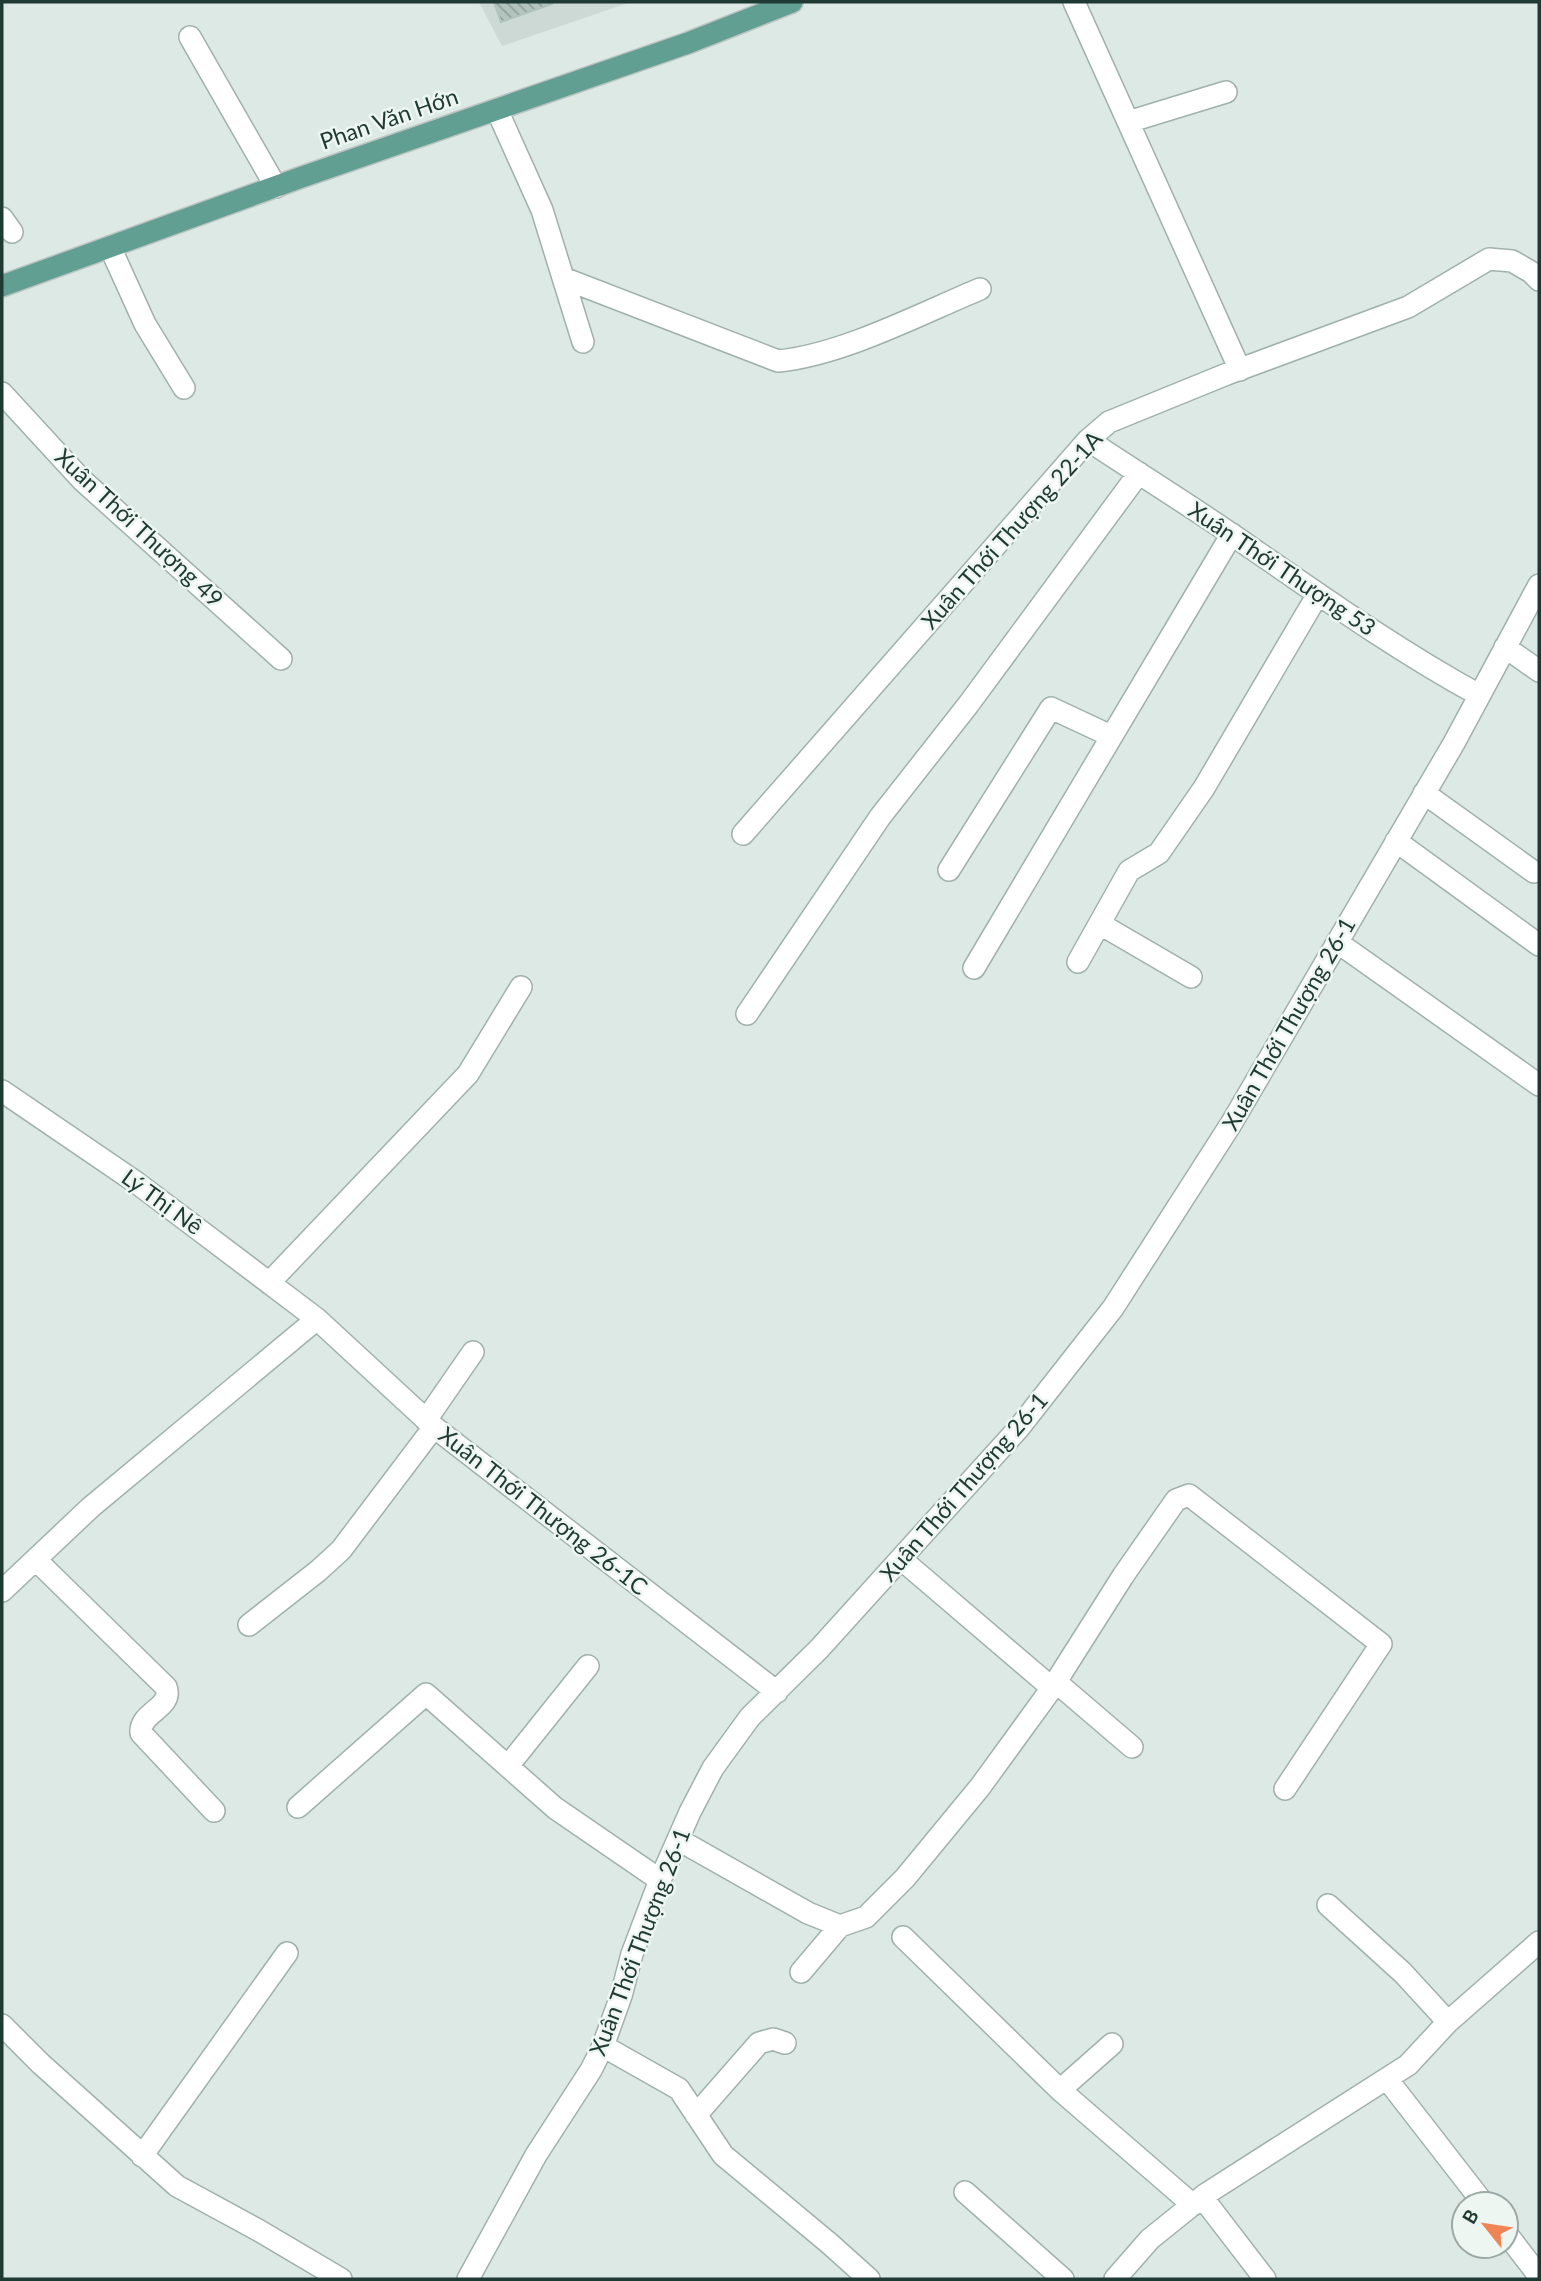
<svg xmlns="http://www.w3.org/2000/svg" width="1541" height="2281" font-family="Lato,sans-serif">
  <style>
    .built { fill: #ccd9d4 }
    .building { fill: url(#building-back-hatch); stroke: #b0c3bc; stroke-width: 2 }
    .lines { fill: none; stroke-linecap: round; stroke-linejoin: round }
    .minor-casing { stroke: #a0b1ac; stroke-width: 24 }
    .major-casing { stroke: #bcc4c2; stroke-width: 24 }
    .minor { stroke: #fff; stroke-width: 21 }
    .major { stroke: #629f93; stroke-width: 21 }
    .labels { text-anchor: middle; stroke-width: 5; stroke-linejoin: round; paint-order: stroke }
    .street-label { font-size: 23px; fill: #1f3933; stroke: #eef6f2 }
  </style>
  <defs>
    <pattern id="building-back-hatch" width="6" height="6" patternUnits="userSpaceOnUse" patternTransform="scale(1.75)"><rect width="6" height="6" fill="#b3c4be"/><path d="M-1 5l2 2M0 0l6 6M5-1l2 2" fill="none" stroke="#91a09b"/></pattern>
  </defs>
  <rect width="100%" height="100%" fill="#dde9e5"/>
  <path class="built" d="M479 2H631L502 46Z"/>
  <path class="building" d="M494 2H551L552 4 501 22Z"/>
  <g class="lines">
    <g class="minor-casing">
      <path id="minor" d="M1074 2 1240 370
        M190 37 276 187
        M497 110 542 210 583 342
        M1128 122 1226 92
        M2 218 12 232
        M110 247 145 324 184 388
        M563 278 778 361C842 355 920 314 980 289
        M2 393 82 480 281 659
        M1088 440C1136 472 1186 503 1234 536 1314 591 1393 648 1479 695
        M1505 647 1539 671
        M1424 793 1534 872
        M743 834 1088 440 1109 422 1227 374 1408 307 1489 259 1512 261 1531 272 1539 280
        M1396 841 1539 945
        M949 870 1051 708 1111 736
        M1100 924 1191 977
        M1337 942 1539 1085
        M1078 962 1129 871 1159 853 1204 788 1318 594
        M974 968 1232 534
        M747 1014 880 817 968 705 1139 473
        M2 1091 137 1183 317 1319 434 1427 777 1692
        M269 1283 468 1074 521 987
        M426 1420 473 1352
        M901 1559 1052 1688
        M36 1560 166 1687C174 1708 139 1712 141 1733L214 1811
        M2 1591 91 1507 317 1319
        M249 1625 318 1571 341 1550 434 1427
        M1056 1682 1132 1747
        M508 1766 588 1666
        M298 1807 426 1694 555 1808 660 1880
        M679 1840 808 1913 840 1926 866 1917 905 1878 980 1787 1052 1688 1123 1576 1176 1500 1189 1495 1381 1644 1285 1789
        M903 1937 1060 2090 1193 2205
        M801 1972 840 1926
        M1448 2022 1539 1942
        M2 2025 41 2064 177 2186 258 2230 341 2279
        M603 2046 679 2089 723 2155 830 2244 869 2279
        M1387 2079 1484 2204
        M1060 2090 1112 2044
        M696 2115 759 2043 773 2039 785 2043
        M142 2156 287 1953
        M965 2192 1063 2279
        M1202 2197 1265 2279
        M1506 2233 1539 2276
        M468 2279 536 2155 591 2070 603 2046 621 1996 632 1954 660 1880 690 1812 713 1768 750 1717 819 1649 1018 1429 1113 1308 1231 1124 1454 743 1539 585
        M1115 2279 1150 2239 1206 2194 1408 2065 1448 2022 1403 1973 1328 1905"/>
    </g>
    <g class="major-casing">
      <path id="major" d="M2 286 302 177 688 43 792 2"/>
    </g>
    <use href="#minor" class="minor"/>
    <use href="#major" class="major"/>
  </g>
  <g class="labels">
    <g class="street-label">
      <text transform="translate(389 119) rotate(-19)" y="8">Phan Văn Hớn</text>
      <text transform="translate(139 528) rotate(43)" y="8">Xuân Thới Thượng 49</text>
      <text transform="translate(1012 530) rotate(-48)" y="8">Xuân Thới Thượng 22-1A</text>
      <text transform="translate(1282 569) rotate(34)" y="8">Xuân Thới Thượng 53</text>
      <text transform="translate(1289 1024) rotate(-60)" y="8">Xuân Thới Thượng 26-1</text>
      <text transform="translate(162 1202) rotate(36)" y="8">Lý Thị Nê</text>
      <text transform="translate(964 1487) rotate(-49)" y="8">Xuân Thới Thượng 26-1</text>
      <text transform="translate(543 1511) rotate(38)" y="8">Xuân Thới Thượng 26-1C</text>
      <text transform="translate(640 1942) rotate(-69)" y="8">Xuân Thới Thượng 26-1</text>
    </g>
  </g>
  <rect width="1541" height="2281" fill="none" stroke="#1f3933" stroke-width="7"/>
  <g transform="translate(1485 2225) rotate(300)"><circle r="33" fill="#eef6f2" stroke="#9baaa6" stroke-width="2"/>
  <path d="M0-5L12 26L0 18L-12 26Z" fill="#f18454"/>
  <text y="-10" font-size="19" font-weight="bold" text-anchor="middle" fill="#1f3933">B</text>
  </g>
</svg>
